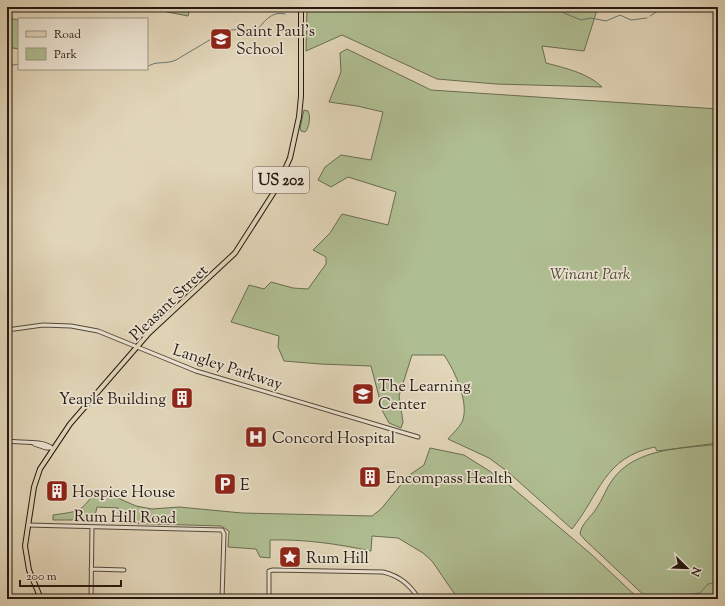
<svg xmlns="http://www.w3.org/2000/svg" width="725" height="606" font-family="'Sorts Mill Goudy',serif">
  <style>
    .green { fill: #afbe92; stroke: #6a6c52 }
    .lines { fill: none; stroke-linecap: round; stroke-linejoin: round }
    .stream { stroke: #687973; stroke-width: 1 }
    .minor-casing { stroke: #54483c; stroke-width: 5 }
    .major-casing { stroke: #241912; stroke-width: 6 }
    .minor { stroke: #ece4d2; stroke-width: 3 }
    .major { stroke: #e2d6b9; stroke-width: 4 }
    .labels { text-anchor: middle; stroke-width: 3.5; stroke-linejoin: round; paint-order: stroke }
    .shield { fill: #ece4d2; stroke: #60564c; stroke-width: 1 }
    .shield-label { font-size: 15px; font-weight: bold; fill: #241912 }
    .poi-label { font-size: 16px; fill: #241912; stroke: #ece4d2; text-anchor: start }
    .park-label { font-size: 16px; font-style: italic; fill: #4e4b38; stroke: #ece4d2 }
    .street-label { font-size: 16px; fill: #241912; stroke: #ece4d2 }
  </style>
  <rect width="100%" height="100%" fill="#e2d6b9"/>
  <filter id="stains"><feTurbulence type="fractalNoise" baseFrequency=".005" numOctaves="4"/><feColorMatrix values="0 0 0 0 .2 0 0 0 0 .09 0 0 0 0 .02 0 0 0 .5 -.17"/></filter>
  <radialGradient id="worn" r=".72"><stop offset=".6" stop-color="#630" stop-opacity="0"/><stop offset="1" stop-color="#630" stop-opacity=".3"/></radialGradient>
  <path class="green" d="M142 7H190L188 16Z
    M307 7H470L473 11 477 7H598L584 51 542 46 546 63C565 68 588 73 602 87L496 84 437 79 342 35 306 51Z
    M7 18 19 20V49L7 47Z
    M347 49 431 90 718 109V443L657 451 655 447C604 457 600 494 572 529L508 472 489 458 448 439C452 434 459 428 462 422 470 404 455 371 444 355H412L399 396 403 422 401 428 389 423 383 412 371 366 320 364 284 361 278 347 279 336 231 322 249 285 264 289 271 282 293 288 308 289 326 264V257L313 250 330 233 342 214 388 225 396 192 348 177 331 187 318 180 325 167 341 155 371 160 383 112 357 106 329 102 341 72 340 53Z
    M304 110 308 111C311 116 309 129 305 132L301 131 300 128Z
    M718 444V599H648L585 540 580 534C581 524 591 517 596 509 603 499 606 488 613 479 637 447 682 449 718 444Z
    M430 448 464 455 502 479 591 554 639 599H458L432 561 423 553 398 538 372 536 371 551C338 544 304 539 270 540V558L260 557 256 549 228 547 229 531 221 526 119 523 118 508 97 507 94 520H53V515C81 511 81 512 97 489L136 506 152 509 179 507 242 513 372 516 381 509 408 476 424 465Z"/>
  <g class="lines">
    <path class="stream" d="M338 7 344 11 356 7
      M531 7 540 8 545 7
      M558 7 564 13 581 20 591 18 606 21 620 15 631 20 647 18
      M305 9 314 10 322 9 325 12 334 7
      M650 16 658 11 672 7
      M7 66 19 64
      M147 67C156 60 165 65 176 60L223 32 231 30 259 28C266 19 273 11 285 14
      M35 69H40
      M645 595 668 597 700 593 708 584 718 582
      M633 599 638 596"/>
    <g class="minor-casing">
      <path id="minor" d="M7 330 43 325 71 326 98 331 196 371 418 437
        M7 441C20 443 43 440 52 448
        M34 444 46 448H52
        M28 525 222 530 224 534 222 599
        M91 569 124 570
        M91 599 92 527
        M269 599V571L273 570 383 572C400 576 410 585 419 599"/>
    </g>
    <g class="major-casing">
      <path id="major" d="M41 599 29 570 25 546 34 487 40 469 70 424 149 333 235 253 276 189 290 158 299 117 301 96V7"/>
    </g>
    <use href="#minor" class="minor"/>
    <use href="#major" class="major"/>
  </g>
  <defs>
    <g id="school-square" transform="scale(1.15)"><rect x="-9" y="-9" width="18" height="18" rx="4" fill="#8f2418" stroke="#ece4d2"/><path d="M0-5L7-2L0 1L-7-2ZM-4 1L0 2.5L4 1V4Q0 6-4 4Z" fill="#fff"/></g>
    <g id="building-square" transform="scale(1.15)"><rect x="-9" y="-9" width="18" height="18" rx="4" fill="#8f2418" stroke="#ece4d2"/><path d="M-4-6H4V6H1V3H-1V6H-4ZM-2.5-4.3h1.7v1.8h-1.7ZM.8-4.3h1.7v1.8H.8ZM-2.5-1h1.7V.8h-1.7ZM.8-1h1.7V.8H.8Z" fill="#fff"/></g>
    <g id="hospital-square" transform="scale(1.15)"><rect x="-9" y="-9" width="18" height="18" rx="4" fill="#8f2418" stroke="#ece4d2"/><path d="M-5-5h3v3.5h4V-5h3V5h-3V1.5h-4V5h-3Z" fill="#fff"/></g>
    <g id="parking-square" transform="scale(1.15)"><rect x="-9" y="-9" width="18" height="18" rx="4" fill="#8f2418" stroke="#ece4d2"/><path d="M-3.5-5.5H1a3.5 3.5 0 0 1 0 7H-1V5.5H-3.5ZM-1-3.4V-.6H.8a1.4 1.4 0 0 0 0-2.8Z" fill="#fff"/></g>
    <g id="sight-square" transform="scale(1.15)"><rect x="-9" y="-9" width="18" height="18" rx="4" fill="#8f2418" stroke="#ece4d2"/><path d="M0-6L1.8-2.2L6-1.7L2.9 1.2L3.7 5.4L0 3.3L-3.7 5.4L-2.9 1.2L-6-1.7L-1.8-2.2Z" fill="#fff"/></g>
  </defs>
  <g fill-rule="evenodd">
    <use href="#school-square" x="221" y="39"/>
    <use href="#school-square" x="363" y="394"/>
    <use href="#building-square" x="182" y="398"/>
    <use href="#hospital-square" x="256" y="437"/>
    <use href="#building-square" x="370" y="477"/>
    <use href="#parking-square" x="225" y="484"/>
    <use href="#building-square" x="57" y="491"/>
    <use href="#sight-square" x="290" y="557"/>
  </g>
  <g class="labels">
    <rect class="shield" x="253" y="167" width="56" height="26" rx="3"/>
    <g class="shield-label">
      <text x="281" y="185">US 202</text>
    </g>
    <g class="poi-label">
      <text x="236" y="36">Saint Paul's<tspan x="236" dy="18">School</tspan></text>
      <text x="378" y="391">The Learning<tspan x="378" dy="18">Center</tspan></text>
      <text x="166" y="404" text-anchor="end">Yeaple Building</text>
      <text x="272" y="443">Concord Hospital</text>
      <text x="386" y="483">Encompass Health</text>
      <text x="240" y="490">E</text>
      <text x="72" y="497">Hospice House</text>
      <text x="306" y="563">Rum Hill</text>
    </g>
    <g class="park-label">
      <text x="590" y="279">Winant Park</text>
    </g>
    <g class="street-label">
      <text transform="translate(168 302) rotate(-44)" y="6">Pleasant Street</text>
      <text transform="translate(228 366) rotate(18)" y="6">Langley Parkway</text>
      <text transform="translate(125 516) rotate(1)" y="6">Rum Hill Road</text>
    </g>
  </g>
  <rect width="725" height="606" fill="none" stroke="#e2d6b9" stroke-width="24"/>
  <rect x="8" y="8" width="709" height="590" fill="none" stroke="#241912" stroke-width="2"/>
  <rect x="12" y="12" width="701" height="582" fill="none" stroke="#241912"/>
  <rect x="18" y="18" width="130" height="52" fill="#ece4d2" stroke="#9c9385"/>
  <rect x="26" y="31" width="20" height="6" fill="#e2d6b9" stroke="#9c9385"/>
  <text x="54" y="38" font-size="12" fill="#241912">Road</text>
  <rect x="26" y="48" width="20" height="12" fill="#afbe92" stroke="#9c9385"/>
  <text x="54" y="58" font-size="12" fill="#241912">Park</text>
  <g transform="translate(687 568) rotate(113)" stroke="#ece4d2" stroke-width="3" paint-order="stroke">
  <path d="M0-3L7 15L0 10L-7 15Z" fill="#241912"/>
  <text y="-6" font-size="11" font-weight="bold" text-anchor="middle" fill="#241912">N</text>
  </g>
  <path d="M20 580v6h101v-6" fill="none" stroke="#241912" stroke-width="2"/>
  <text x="26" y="580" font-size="12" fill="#241912" stroke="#ece4d2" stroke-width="3" paint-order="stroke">200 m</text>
  <rect width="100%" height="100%" filter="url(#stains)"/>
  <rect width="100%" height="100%" fill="url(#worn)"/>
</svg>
